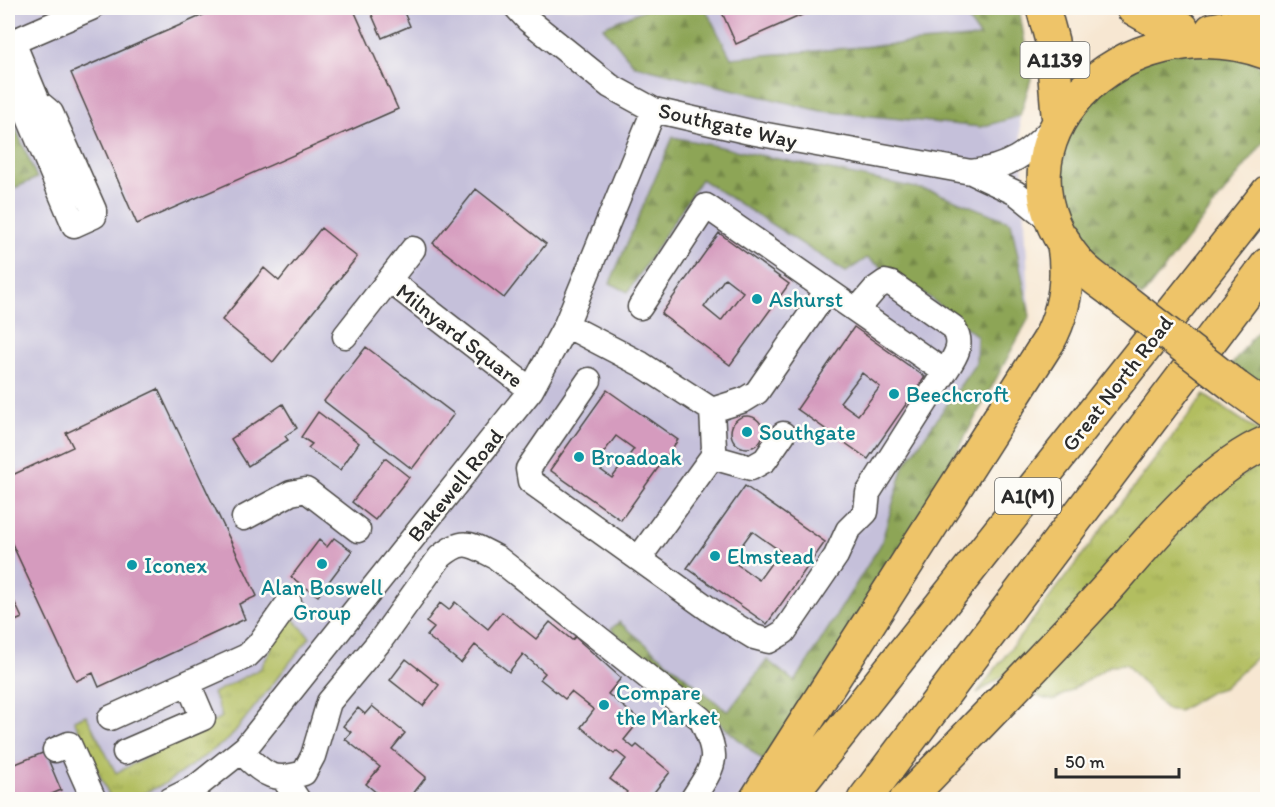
<svg xmlns="http://www.w3.org/2000/svg" width="1275" height="807" font-family="Itim,sans-serif">
  <style>
    .industrial { fill: #c5c0da }
    .grass { fill: url(#grass-tufts); stroke: #6e7446; stroke-width: 1.5 }
    .forest { fill: url(#forest-firs); stroke: #5c6840; stroke-width: 1.5 }
    .building { fill: #d59bbe; fill-rule: evenodd }
    .lines { fill: none; stroke-linecap: round; stroke-linejoin: round }
    .minor-casing { stroke: #4a4744; stroke-width: 27 }
    .highway-casing { stroke: #4a4744; stroke-width: 36 }
    .minor { stroke: #fff; stroke-width: 24 }
    .highway { stroke: #eec469; stroke-width: 33 }
    .highway-bridge-casing { stroke: #4a4744; stroke-width: 36; stroke-linecap: butt }
    .highway-bridge { stroke: #eec469; stroke-width: 33 }
    .culture-dot { fill: #0f9aa8; stroke: #fdfcf7; stroke-width: 2 }
    .labels { text-anchor: middle; stroke-width: 5; stroke-linejoin: round; paint-order: stroke }
    .shield { fill: #fdfcf7; stroke: #6a6a68; stroke-width: 1.5 }
    .shield-label { font-size: 21px; font-weight: bold; fill: #2b2b2b }
    .street-label { font-size: 22px; fill: #2b2b2b; stroke: #fdfcf7 }
    .culture-label { font-size: 22px; fill: #0d838f; stroke: #fdfcf7; text-anchor: start }
  </style>
  <defs>
    <pattern id="grass-tufts" width="24" height="20" patternUnits="userSpaceOnUse" patternTransform="scale(1.5)"><rect width="24" height="20" fill="#b2be60"/><path d="M3 7l-1-3M5 7V3M7 7l1-3M15 17l-1-3M17 17v-4M19 17l1-3" fill="none" stroke="#99a354"/></pattern>
    <pattern id="forest-firs" width="22" height="20" patternUnits="userSpaceOnUse" patternTransform="scale(1.5)"><rect width="22" height="20" fill="#8da556"/><path d="M5 1l3.5 6h-7zM16 11l3.5 6h-7z" fill="#738747"/></pattern>
  </defs>
  <rect width="100%" height="100%" fill="#fdfcf7"/>
  <filter id="ink" filterUnits="userSpaceOnUse"><feTurbulence type="fractalNoise" baseFrequency=".0167" numOctaves="2"/><feDisplacementMap in="SourceGraphic" scale="12" xChannelSelector="R" yChannelSelector="G"/><feConvolveMatrix kernelMatrix="1 2 1 2 8 2 1 2 1" color-interpolation-filters="sRGB"/></filter>
  <filter id="wash" filterUnits="userSpaceOnUse"><feTurbulence type="fractalNoise" baseFrequency=".008" numOctaves="4" result="noise"/><feDisplacementMap in="SourceGraphic" scale="24" xChannelSelector="R" yChannelSelector="G"/><feGaussianBlur stdDeviation="1.35" result="paint"/><feColorMatrix in="noise" values="0 0 0 0 0 0 0 0 0 0 0 0 0 0 0 0 0 1.4 0 .05"/><feComposite in="paint" operator="in"/></filter>
  <g filter="url(#wash)">
    <rect width="100%" height="100%" fill="#f7e7d2"/>
    <path class="industrial" d="M8 8H980L1017 63 1030 316 919 522 766 763 738 799H8Z"/>
    <path class="grass" d="M1204 395 1260 432 1011 671 977 693Z
      M1267 458V648L1223 688 1212 691 1179 711 1166 709 1126 664 1111 665 1055 700C1045 700 1038 698 1031 690L1200 505Z
      M287 612 310 637 229 739 166 783 131 799H103L109 795 74 720 86 715 116 773 222 717 213 693 260 669 272 649 268 639Z"/>
    <path class="forest" d="M648 8H705L731 58 980 37 960 8H1019L1031 79 1020 116 981 127 821 111 634 65 603 27Z
      M1226 42 1267 72V138L1142 297 1090 251 1063 207 1055 157 1109 63Z
      M8 110 37 178 8 191Z
      M673 137 935 192 1011 222 1030 316 919 522 766 763 611 629 619 622 728 712 767 660 795 682 881 544 904 466 976 363 977 336 929 297 867 258 846 272 701 179 628 292 610 283Z
      M1267 318V389L1231 366Z"/>
    <g id="blocks">
      <path class="building" d="M219 8H353L398 109 137 224 71 73Z
        M369 8H402L410 26 382 38Z
        M720 8H818L736 44Z
        M476 189 546 244 504 298 433 243Z
        M321 228 357 257 273 362 222 320 264 268 279 281Z
        M719 233 789 284 730 365 661 314ZM725 278 743 292 721 321 704 307Z
        M854 327 925 377 868 459 797 409ZM862 373 880 387 858 415 840 402Z
        M366 347 454 414 412 469 324 401Z
        M158 389 257 596 239 604 245 619 99 687 93 673 76 681 8 535V477L73 447 66 433Z
        M607 390 678 440 621 520 550 470ZM616 436 634 449 612 478 594 465Z
        M283 404 297 428 285 436 288 440 248 466 231 439Z
        M318 412 359 443 340 470 308 448 312 444 301 437Z
        M731 432a16 16 0 1 1 32 0a16 16 0 1 1-32 0Z
        M385 458 409 477 375 520 352 502Z
        M745 486 825 542 767 624 687 568ZM752 531 780 551 759 580 731 560Z
        M334 538 352 551 318 596 291 577 319 540 327 547Z
        M8 588 22 618 8 624Z
        M455 602 488 629 502 612 536 639 550 622 572 640 575 637 621 678 608 694 640 720 624 740 634 748 637 745 670 772 648 800H622L627 792 610 779 626 759 616 751 614 754 581 727 594 710 571 692 565 699 540 679 545 673 523 654 509 672 475 645 461 663 427 636 434 628 426 622 440 603 449 610Z
        M406 659 439 685 423 706 390 680Z
        M372 706 405 733 392 749 426 777 413 794 420 800H385L366 784 380 767 345 739 351 732 343 726 358 708 365 714Z
        M45 752 61 790 38 800H10L8 767Z"/>
    </g>
  </g>
  <g filter="url(#ink)">
    <use href="#blocks" fill-opacity="0" stroke="#4a4744" stroke-width="1.5"/>
    <g class="lines">
      <g class="minor-casing">
        <path id="minor" d="M517 8 528 20 610 86 654 110 750 132 971 172 1016 193 1056 225
          M8 44 91 8
          M8 68 74 225 94 216V210L51 113 38 102 13 42
          M971 172C1007 168 1029 154 1053 127
          M389 280 531 390
          M857 310 875 289 885 282 892 284 953 327C965 344 955 357 945 372
          M566 325 641 364 712 410
          M345 336 413 249
          M589 380 528 469 530 481 713 612 754 637 769 641 784 632 836 556 848 530 866 512 868 493 945 372 706 206 640 307
          M712 410 744 400 757 392 826 292
          M712 457 751 468 765 460 783 434
          M244 518 291 493 306 490 358 530
          M639 558 712 457 714 448 712 410
          M110 718 247 656 259 644 289 602
          M55 750 69 744 94 800
          M125 752 203 718 188 683
          M241 752C265 774 271 783 304 773L313 756 329 702 380 641 440 557C464 537 470 544 496 557L701 719C721 760 715 763 692 800
          M284 779 298 800
          M170 800 196 787 246 747 531 390 566 325 654 110"/>
      </g>
      <g class="highway-casing">
        <path id="highway" d="M1043 8 1052 41 1058 114
          M1133 8 1152 19 1182 28
          M1212 30 1240 25 1268 15
          M1111 290C1100 282 1088 274 1079 264 975 144 1123 0 1268 53
          M1236 387 1268 410
          M756 800 1048 342C1066 309 1070 276 1063 240
          M787 800 1268 192
          M864 800 1268 264
          M906 800C970 734 1033 669 1095 602 1143 550 1203 469 1268 442"/>
      </g>
      <use href="#minor" class="minor"/>
      <use href="#highway" class="highway"/>
      <g class="highway-bridge-casing">
        <path id="highway-bridge" d="M1111 290 1236 387"/>
      </g>
      <use href="#highway-bridge" class="highway-bridge"/>
    </g>
  </g>
  <g class="culture-dot">
    <circle cx="757" cy="299" r="6"/>
    <circle cx="894" cy="394" r="6"/>
    <circle cx="747" cy="432" r="6"/>
    <circle cx="579" cy="457" r="6"/>
    <circle cx="715" cy="556" r="6"/>
    <circle cx="322" cy="564" r="6"/>
    <circle cx="132" cy="565" r="6"/>
    <circle cx="604" cy="705" r="6"/>
  </g>
  <g class="labels">
    <g class="shield">
      <rect x="1020.5" y="42" width="69" height="36" rx="4.5"/>
      <rect x="995" y="478" width="66" height="36" rx="4.5"/>
    </g>
    <g class="shield-label">
      <text x="1055" y="67">A1139</text>
      <text x="1028" y="503">A1(M)</text>
    </g>
    <g class="street-label">
      <text transform="translate(728 125) rotate(13)" y="8">Southgate Way</text>
      <text transform="translate(460 335) rotate(38)" y="8">Milnyard Square</text>
      <text transform="translate(1117 383) rotate(-52)" y="8">Great North Road</text>
      <text transform="translate(455 485) rotate(-51)" y="8">Bakewell Road</text>
    </g>
    <g class="culture-label">
      <text x="769" y="307">Ashurst</text>
      <text x="906" y="402">Beechcroft</text>
      <text x="759" y="440">Southgate</text>
      <text x="591" y="465">Broadoak</text>
      <text x="727" y="564">Elmstead</text>
      <text x="144" y="573">Iconex</text>
      <text x="322" y="595" text-anchor="middle">Alan Boswell<tspan x="322" dy="25">Group</tspan></text>
      <text x="616" y="700">Compare<tspan x="616" dy="25">the Market</tspan></text>
    </g>
  </g>
  <rect width="1275" height="807" fill="none" stroke="#fdfcf7" stroke-width="30"/>
  <path d="M1056 768v9h123v-9" fill="none" stroke="#2b2b2b" stroke-width="3"/>
  <text x="1065" y="768" font-size="18" fill="#2b2b2b" stroke="#fdfcf7" stroke-width="4.5" paint-order="stroke">50 m</text>
</svg>
